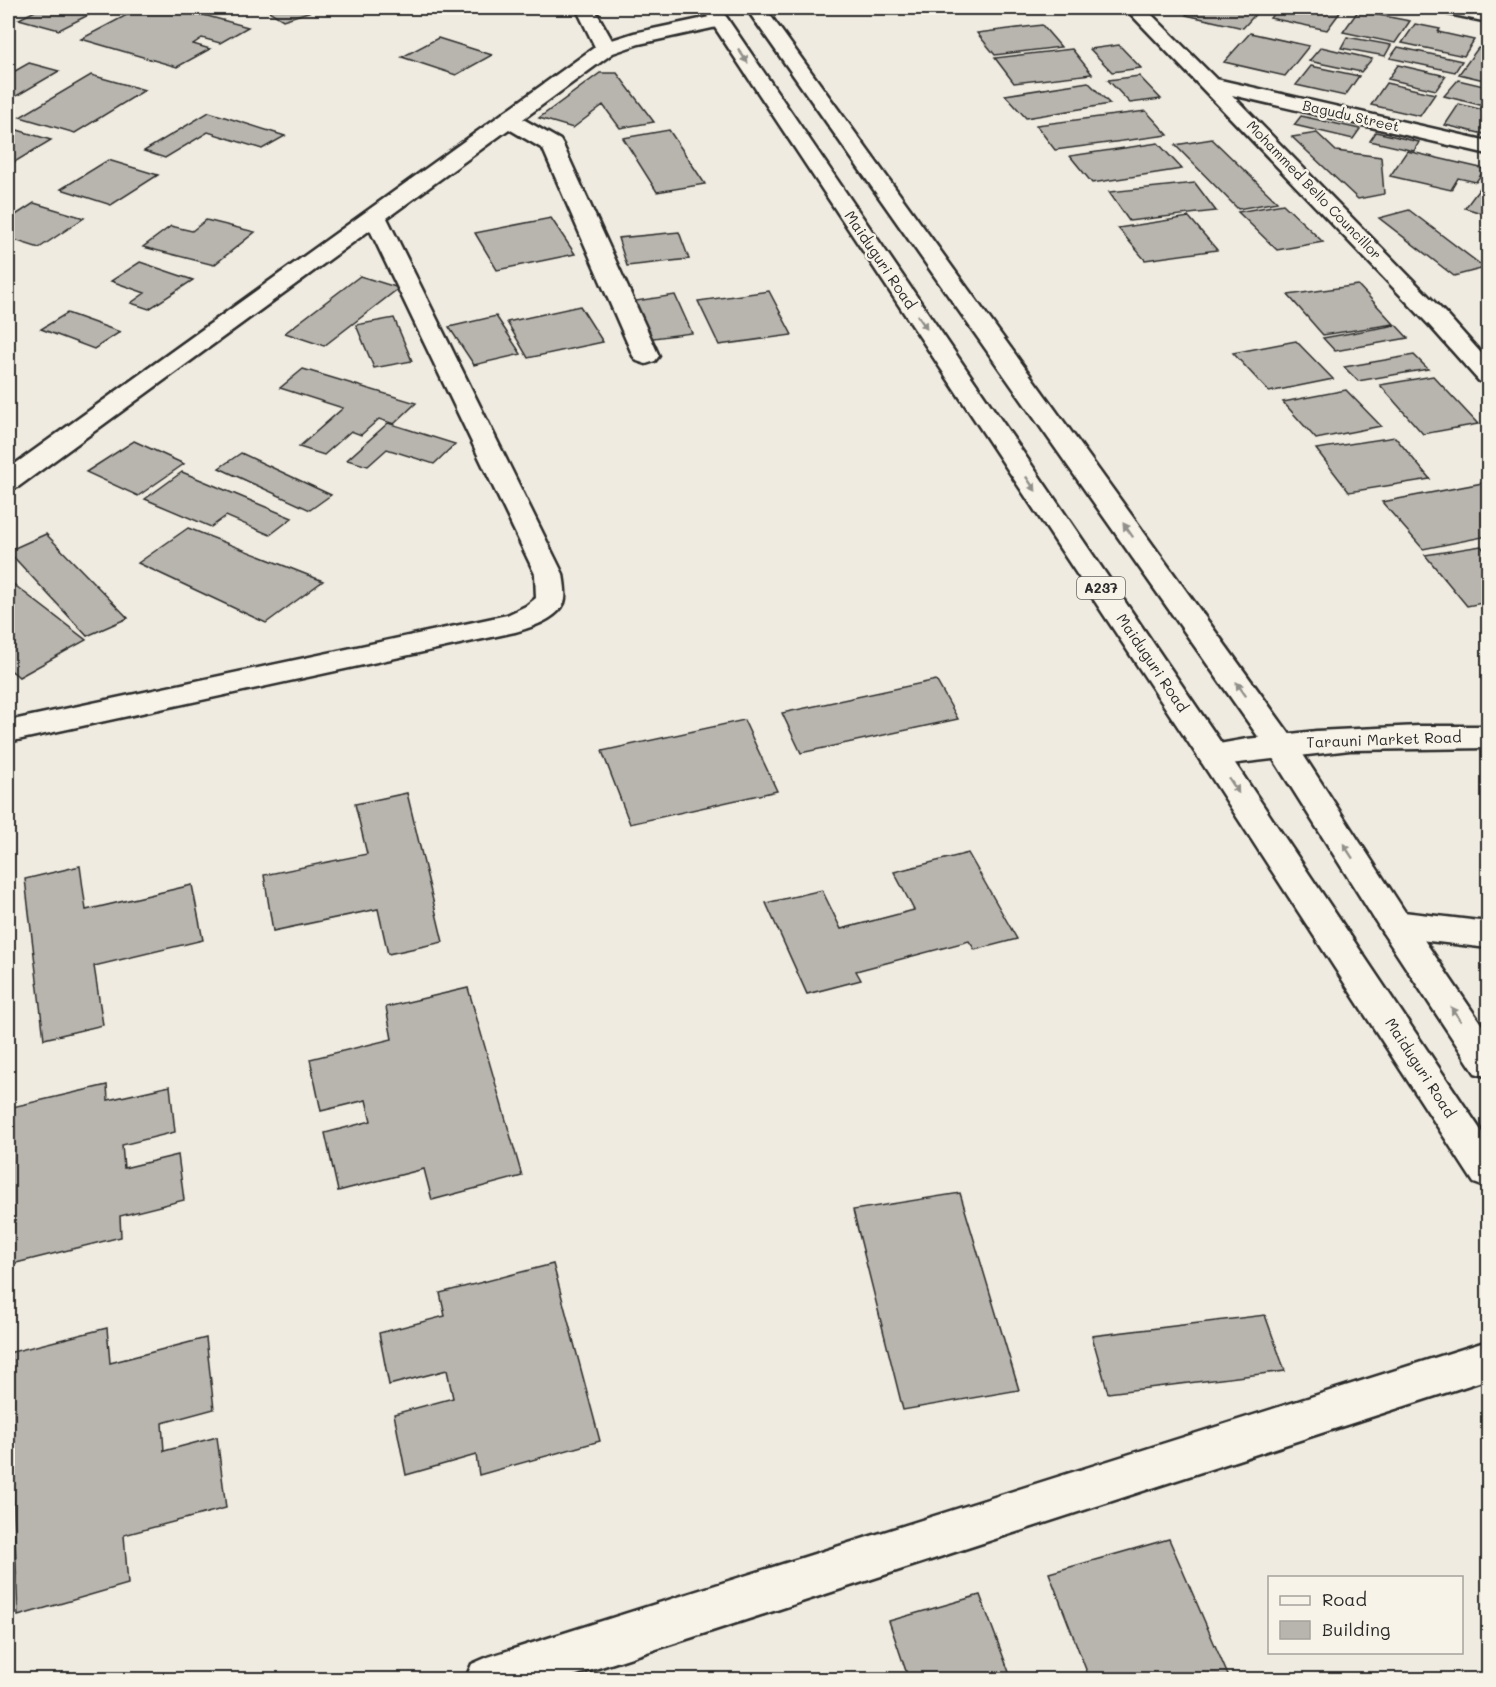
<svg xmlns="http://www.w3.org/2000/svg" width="1496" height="1687" font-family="Mali,sans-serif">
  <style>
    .building { fill: #b8b5ae; stroke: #2b2b2b; stroke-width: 1.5 }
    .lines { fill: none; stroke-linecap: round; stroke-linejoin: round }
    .street-casing { stroke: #2b2b2b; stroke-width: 5 }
    .secondary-casing { stroke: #2b2b2b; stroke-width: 5 }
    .highway-casing { stroke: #2b2b2b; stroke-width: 5 }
    .street { fill: #f7f3e8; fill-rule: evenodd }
    .secondary { fill: #f7f3e8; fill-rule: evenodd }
    .highway { fill: #f7f3e8; fill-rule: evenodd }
    .oneway { fill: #918f8a }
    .labels { text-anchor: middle; stroke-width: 5; stroke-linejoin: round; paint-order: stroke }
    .far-street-label { font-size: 14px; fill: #2b2b2b; stroke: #f7f3e8 }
    .shield { fill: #f7f3e8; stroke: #686764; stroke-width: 1.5 }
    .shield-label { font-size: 14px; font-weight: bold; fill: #2b2b2b }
    .street-label { font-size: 15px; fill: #2b2b2b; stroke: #f7f3e8 }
  </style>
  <rect width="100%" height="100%" fill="#efebe0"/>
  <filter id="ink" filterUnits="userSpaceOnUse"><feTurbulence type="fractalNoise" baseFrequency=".0167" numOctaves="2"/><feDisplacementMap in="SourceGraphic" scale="12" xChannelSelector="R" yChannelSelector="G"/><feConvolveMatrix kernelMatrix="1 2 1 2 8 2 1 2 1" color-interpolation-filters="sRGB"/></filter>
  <g filter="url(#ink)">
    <path class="building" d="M41 8H102L59 30 19 19Z
      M140 8H178L248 27 220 43 202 38 193 44 210 49 177 67 81 39Z
      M264 8H321L283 20Z
      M1194 8H1261L1243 28 1186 15Z
      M1279 8H1322L1341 11 1327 30 1270 18Z
      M1358 11 1410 21 1395 43 1343 32Z
      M1415 24 1440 29 1438 32 1474 40 1464 56 1402 43Z
      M1042 25 1061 47 995 55 977 33Z
      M1250 33 1309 46 1285 76 1224 62Z
      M1347 37 1391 45 1385 56 1341 48Z
      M438 38 492 55 456 75 402 57Z
      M1119 45 1141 68 1112 72 1090 49Z
      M1321 47 1372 59 1361 72 1309 61Z
      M1398 47 1462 61 1455 72 1390 58Z
      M1478 48 1488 51V81L1459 74Z
      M1072 49 1092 74 1014 83 995 58Z
      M29 63 59 71 8 101V75Z
      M1398 65 1446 76 1436 90 1388 79Z
      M1311 66 1359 76 1345 96 1296 85Z
      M600 73H617L654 122 620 128 603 105 573 128 539 118Z
      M91 75 145 90 75 133 20 117Z
      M1139 76 1161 99 1130 103 1108 80Z
      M1458 80 1488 87V107L1444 96Z
      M1088 82 1110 104 1026 118 1005 95Z
      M1386 83 1435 94 1420 116 1371 105Z
      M1459 104 1488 111V135L1445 125Z
      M1146 111 1168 135 1055 150 1036 125Z
      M209 112 285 136 262 149 208 132 165 158 144 151Z
      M1301 116 1360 129 1353 139 1294 125Z
      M14 129 51 140 8 166V133Z
      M669 130 705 184 657 192 623 138Z
      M1376 132 1419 142 1414 151 1370 141Z
      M1317 133 1336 151 1381 157 1384 194 1358 199 1292 137Z
      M1212 139 1277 202 1238 209 1175 145Z
      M1158 143 1182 169 1092 183 1070 156Z
      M1407 151 1485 169 1476 182 1458 178 1451 190 1390 176Z
      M108 160 158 175 111 205 61 189Z
      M1486 180 1488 181V215L1465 208Z
      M1195 183 1216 211 1129 221 1109 192Z
      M34 203 84 218 39 248 8 238V220Z
      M1283 204 1323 242 1277 250 1238 212Z
      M1409 210 1485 268 1454 276 1379 218Z
      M1189 217 1217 250 1145 260 1118 228Z
      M551 218 575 254 497 270 475 233Z
      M206 220 255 232 214 265 143 247 171 226 192 231Z
      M679 232 689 259 627 266 618 238Z
      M140 262 193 280 149 309 131 303 145 293 111 281Z
      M360 276 399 288 324 346 285 333Z
      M1358 285 1394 324 1323 335 1288 295Z
      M769 291 792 335 719 345 698 301Z
      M675 295 692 333 646 339 629 302Z
      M580 306 603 342 528 358 507 322Z
      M67 313 120 332 94 349 41 329Z
      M496 316 521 354 474 365 449 327Z
      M394 318 412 361 374 368 356 325Z
      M1396 325 1408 338 1335 351 1323 338Z
      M1296 341 1333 379 1269 392 1233 353Z
      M1414 355 1428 369 1358 381 1344 367Z
      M303 369 416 403 394 424 379 419 361 435 351 431 324 455 299 447 343 408 280 388Z
      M1433 376 1478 424 1423 434 1380 385Z
      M1346 390 1381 426 1316 439 1283 402Z
      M388 423 455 444 434 464 387 449 368 466 347 460Z
      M1395 437 1430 479 1349 492 1316 449Z
      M134 441 184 464 138 496 86 472Z
      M241 453 331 495 310 510 219 468Z
      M182 472 292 518 270 535 226 516 211 527 145 499Z
      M1488 482V536L1423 549 1382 502Z
      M188 528 323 581 266 623 138 563Z
      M46 534 128 618 87 636 8 551Z
      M1481 546 1488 555V602L1467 606 1425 555Z
      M8 580 86 640 19 677 8 668Z
      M936 680 958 719 801 753 782 713Z
      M744 720 777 791 630 824 602 751Z
      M407 793 443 942 388 954 378 909 273 931 264 875 367 854 355 804Z
      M968 853 1017 939 975 950 969 941 856 971 861 980 807 994 766 903 822 890 841 929 914 910 894 872Z
      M80 866 86 910 192 885 203 940 94 966 103 1025 44 1039 25 879Z
      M468 988 522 1176 432 1200 424 1169 338 1191 325 1133 371 1121 366 1100 321 1111 310 1059 392 1039 386 1007Z
      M107 1085 108 1100 170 1086 175 1132 122 1145 124 1168 178 1155 184 1200 120 1216 121 1237 8 1265V1108Z
      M960 1193 1019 1390 903 1410 853 1210Z
      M553 1264 600 1441 479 1475 476 1455 406 1475 394 1414 453 1398 447 1370 389 1385 379 1333 445 1316 440 1293Z
      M1265 1315 1285 1371 1108 1393 1092 1336Z
      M107 1328 110 1363 206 1338 214 1409 162 1423 164 1451 217 1437 226 1508 124 1535 128 1584 18 1616 8 1353Z
      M1169 1539 1230 1680H1090L1049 1573Z
      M980 1595 1012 1680H909L889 1621Z"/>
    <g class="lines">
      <g class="street-casing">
        <path id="street" d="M576 8H594L612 40 634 33 719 15 726 17 729 21 726 25 639 44 613 53 523 119 560 140 563 145 659 356 655 361 646 364 637 361 633 356 543 149 509 129 387 218 563 574C564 582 567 596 564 603 557 619 530 628 515 632L8 742V721L507 615 526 606 536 598 535 574 370 230 18 487 8 489V469L595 47Z
          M1125 8H1145L1216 79 1488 141V154L1232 95 1448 316 1488 361V384L1479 381 1430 326Z
          M1436 8H1474L1488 10V22L1439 12Z
          M1395 911 1488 922V948L1395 937 1383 933 1378 924 1383 915Z
          M1488 1341V1379L561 1680H465L472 1664 488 1657Z"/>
      </g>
      <g class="secondary-casing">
        <path id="secondary" d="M1419 726H1488V748L1350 750 1213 766 1202 763 1197 755 1202 747 1247 739 1316 731Z"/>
      </g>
      <g class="highway-casing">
        <path id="highway" d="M702 8H720L1224 747 1488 1141V1188L1474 1183 1202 763Z
          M746 8H765L1291 736 1407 915 1488 1034V1077L1475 1073 1383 933 1269 752Z"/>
      </g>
      <use href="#street" class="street"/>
      <use href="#secondary" class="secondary"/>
      <use href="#highway" class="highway"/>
    </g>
    <defs><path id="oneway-solid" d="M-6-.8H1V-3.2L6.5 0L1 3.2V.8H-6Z" transform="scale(1.5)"/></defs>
    <g class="oneway">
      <use href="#oneway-solid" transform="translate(743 56) rotate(56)"/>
      <use href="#oneway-solid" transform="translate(922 322) rotate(56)"/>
      <use href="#oneway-solid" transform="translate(1031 484) rotate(56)"/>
      <use href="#oneway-solid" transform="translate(1128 530) rotate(-125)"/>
      <use href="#oneway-solid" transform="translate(1241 689) rotate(-125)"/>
      <use href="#oneway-solid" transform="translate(1234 786) rotate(57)"/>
      <use href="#oneway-solid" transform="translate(1348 851) rotate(-123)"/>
      <use href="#oneway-solid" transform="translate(1456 1014) rotate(-124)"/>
    </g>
  </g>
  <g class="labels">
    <g class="far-street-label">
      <text transform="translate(1351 116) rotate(13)" y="5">Bagudu Street</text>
      <text transform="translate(1314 190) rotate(46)" y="5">Mohammed Bello Councillor</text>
    </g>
    <rect class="shield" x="1077" y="577" width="48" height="22" rx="4.5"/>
    <g class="shield-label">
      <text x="1101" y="593">A237</text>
    </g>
    <g class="street-label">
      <text transform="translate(880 260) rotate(56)" y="5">Maiduguri Road</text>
      <text transform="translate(1152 663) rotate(56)" y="5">Maiduguri Road</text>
      <text transform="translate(1384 740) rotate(-2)" y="5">Tarauni Market Road</text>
      <text transform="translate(1420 1068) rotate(57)" y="5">Maiduguri Road</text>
    </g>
  </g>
  <rect width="1496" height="1687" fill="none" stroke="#f7f3e8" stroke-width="30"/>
  <rect x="15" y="15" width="1466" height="1657" fill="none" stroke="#2b2b2b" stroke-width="2" filter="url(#ink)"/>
  <rect x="1268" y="1576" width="195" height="78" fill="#f7f3e8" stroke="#a5a39c" stroke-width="1.5"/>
  <rect x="1280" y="1596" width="30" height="9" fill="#f7f3e8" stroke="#a5a39c" stroke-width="1.5"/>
  <text x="1322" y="1606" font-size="18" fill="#2b2b2b">Road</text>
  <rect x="1280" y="1621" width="30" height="18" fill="#b8b5ae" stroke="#a5a39c" stroke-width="1.5"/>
  <text x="1322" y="1636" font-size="18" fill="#2b2b2b">Building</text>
</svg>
